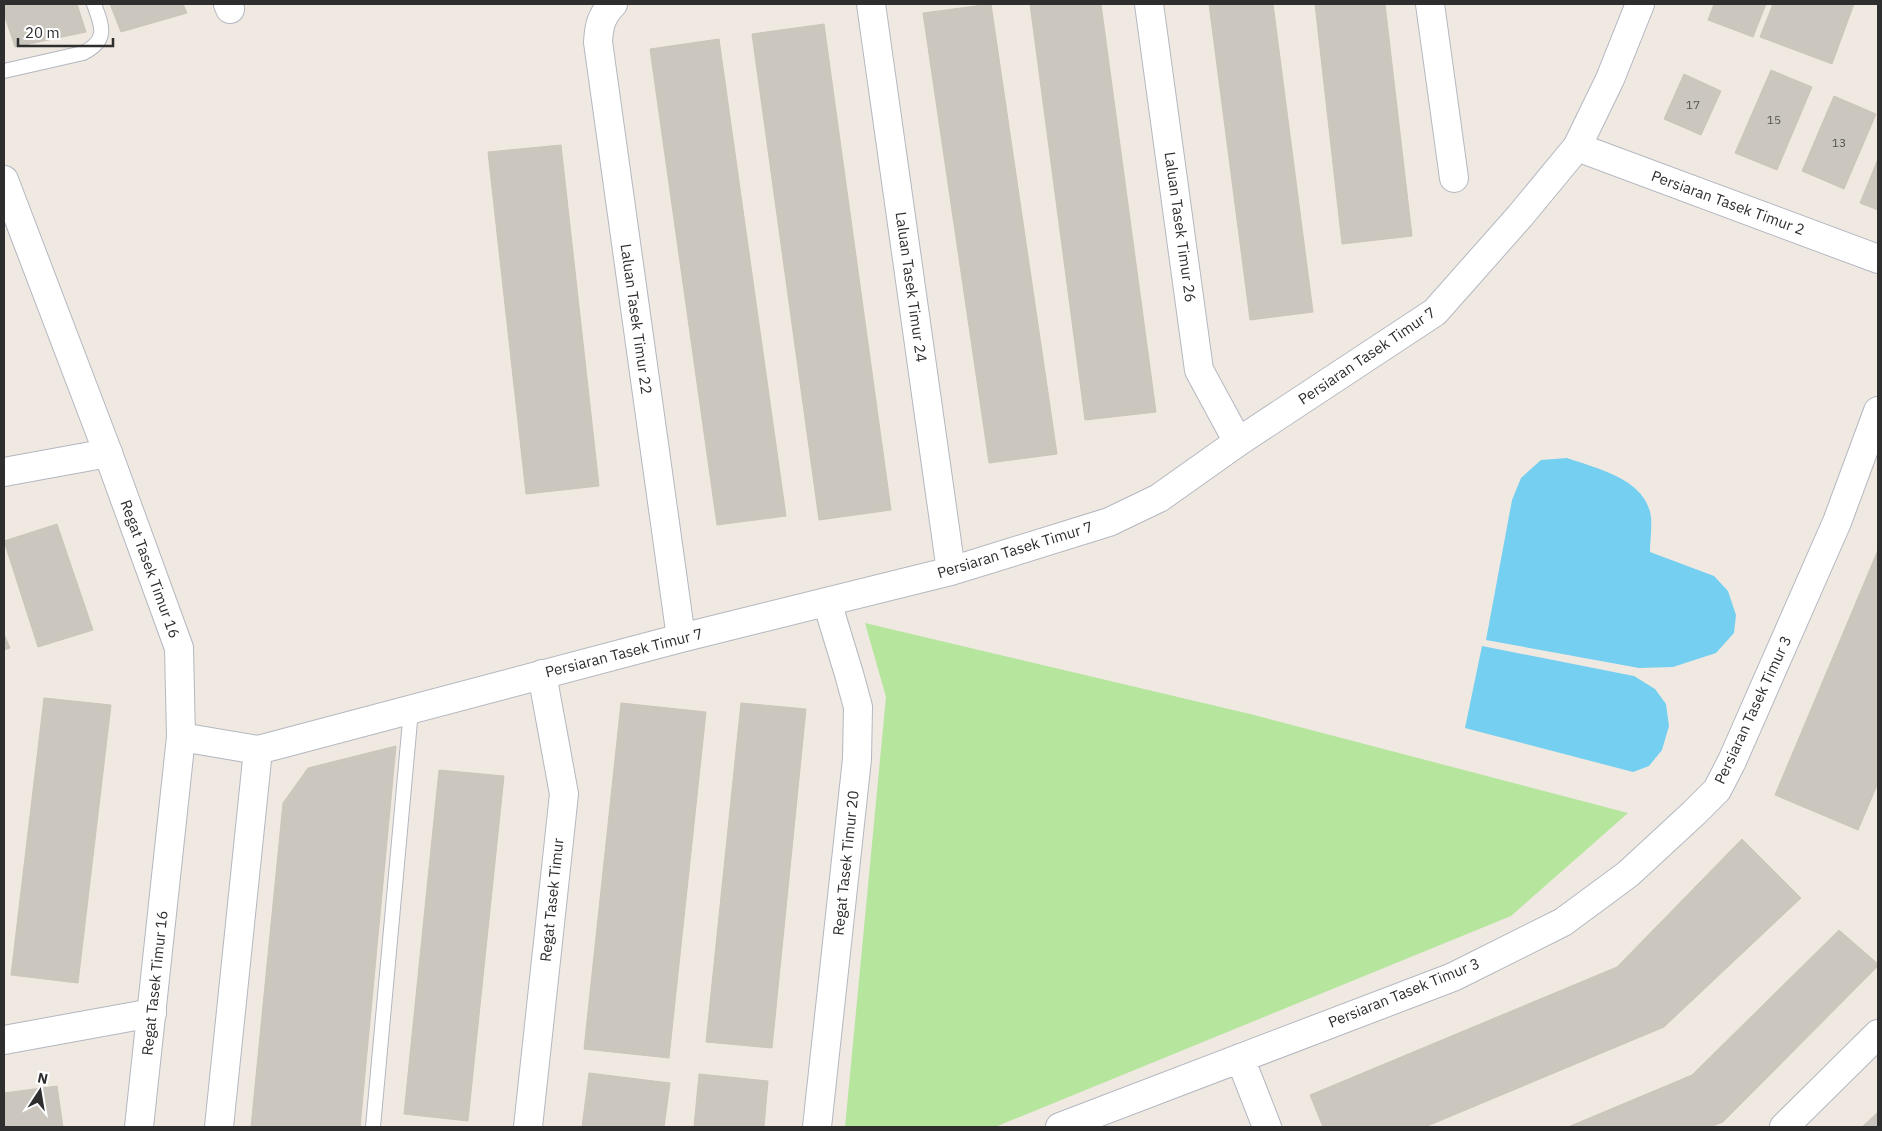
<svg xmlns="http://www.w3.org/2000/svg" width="1882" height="1131" font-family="'IBM Plex Sans',sans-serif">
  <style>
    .green { fill: #b6e59e }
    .water { fill: #75cff0 }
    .building { fill: #cbc7bf; stroke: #cbc5ba }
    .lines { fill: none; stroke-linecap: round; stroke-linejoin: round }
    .lane-casing { stroke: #b4b7c1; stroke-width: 16 }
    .street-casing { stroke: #b4b7c1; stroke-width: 30 }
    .secondary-casing { stroke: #b4b7c1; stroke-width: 30 }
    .lane { stroke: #fff; stroke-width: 14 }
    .street { stroke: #fff; stroke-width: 28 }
    .secondary { stroke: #fff; stroke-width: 28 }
    .labels { text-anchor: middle; stroke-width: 4; stroke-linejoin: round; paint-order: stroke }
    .number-label { font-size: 12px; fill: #555452 }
    .street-label { font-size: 15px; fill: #2e2e2e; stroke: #fff }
  </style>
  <rect width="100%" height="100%" fill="#efe9e1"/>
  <path class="green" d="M865 623 1250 714 1628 813 1511 916 995 1127H845L886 697Z"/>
  <path class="water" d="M1567 458C1598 469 1646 479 1651 517 1652 529 1650 541 1650 552L1714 576 1728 591 1736 615 1734 633 1716 653 1673 667 1639 668 1486 640 1512 500 1521 478 1541 460Z
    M1482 646 1634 676 1655 689 1666 704 1669 726 1662 750 1649 766 1633 772 1465 728Z"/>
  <path class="building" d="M4 4H77L86 32 15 47 4 14Z
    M110 4H183L187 13 121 32Z
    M991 4 1057 454 989 463 923 13Z
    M1030 4H1101L1156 412 1085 420Z
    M1209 4H1273L1313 312 1250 320Z
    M1315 4H1385L1412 236 1342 244Z
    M1714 4H1766L1753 37 1708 20Z
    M1773 4H1854L1832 64 1760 37Z
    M824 24 891 510 819 520 752 34Z
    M719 39 786 516 717 525 650 49Z
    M1771 70 1812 87 1777 170 1735 153Z
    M1684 74 1721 91 1701 135 1664 119Z
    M1834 96 1876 114 1844 189 1802 171Z
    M561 145 599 486 526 494 488 152Z
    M1878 159V210L1860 203Z
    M57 524 93 630 38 647 4 541Z
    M1878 550V783L1858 830 1775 795Z
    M4 634 10 648 4 650Z
    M44 698 111 705 78 983 11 975Z
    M621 703 706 712 669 1058 584 1049Z
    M741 703 806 709 772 1048 706 1042Z
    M396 746 360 1127H251L283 803 308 768Z
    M439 770 504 776 468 1121 404 1114Z
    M1742 839 1801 898 1664 1027 1425 1127H1323L1310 1095 1617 967Z
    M1839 930 1878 964V966L1723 1122 1710 1127H1568L1692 1075Z
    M589 1073 670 1083 664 1127H582Z
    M699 1074 768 1081 764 1127H694Z
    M57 1086 63 1127H4V1093Z
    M1878 1112V1127H1862Z"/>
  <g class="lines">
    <g class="lane-casing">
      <path id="lane" d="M4 71 83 53C109 40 102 26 94 4
        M373 1127 411 710"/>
    </g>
    <g class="street-casing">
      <path id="street" d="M228 4 230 9
        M613 4C601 16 599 26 598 42L681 638
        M871 4 951 571
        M1149 4 1199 370 1238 442
        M1430 4 1454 178
        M1577 147 1878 259
        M4 472 108 453
        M181 737 258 750 681 638 951 571 1109 522 1159 498 1238 442 1435 312 1520 216 1577 147 1610 79 1640 4
        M4 1040 152 1013
        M1240 1058 1267 1127
        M219 1127 258 750
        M528 1127 564 794 542 674
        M817 1127 857 759 858 707 849 674 827 602
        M1060 1127 1453 977 1563 922 1628 874 1694 813 1717 790 1732 761 1837 522 1878 411
        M1784 1127 1878 1034"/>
    </g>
    <g class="secondary-casing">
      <path id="secondary" d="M4 180 108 453 179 648 181 737 139 1127"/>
    </g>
    <use href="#lane" class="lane"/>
    <use href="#street" class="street"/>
    <use href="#secondary" class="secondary"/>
  </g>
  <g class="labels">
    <g class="number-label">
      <text x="1693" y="109">17</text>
      <text x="1774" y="124">15</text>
      <text x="1839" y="147">13</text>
    </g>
    <g class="street-label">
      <text transform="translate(1728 203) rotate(20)" y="5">Persiaran Tasek Timur 2</text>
      <text transform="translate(1180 227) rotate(82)" y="5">Laluan Tasek Timur 26</text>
      <text transform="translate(911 287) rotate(82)" y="5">Laluan Tasek Timur 24</text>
      <text transform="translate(636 319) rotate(82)" y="5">Laluan Tasek Timur 22</text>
      <text transform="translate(1367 356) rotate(-34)" y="5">Persiaran Tasek Timur 7</text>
      <text transform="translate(1015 550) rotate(-17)" y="5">Persiaran Tasek Timur 7</text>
      <text transform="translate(150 569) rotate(70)" y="5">Regat Tasek Timur 16</text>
      <text transform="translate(624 653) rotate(-14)" y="5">Persiaran Tasek Timur 7</text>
      <text transform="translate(1753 710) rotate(-65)" y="5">Persiaran Tasek Timur 3</text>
      <text transform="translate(846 863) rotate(-84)" y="5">Regat Tasek Timur 20</text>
      <text transform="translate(552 900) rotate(-84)" y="5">Regat Tasek Timur</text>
      <text transform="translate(155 983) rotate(-84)" y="5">Regat Tasek Timur 16</text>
      <text transform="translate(1404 993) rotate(-22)" y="5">Persiaran Tasek Timur 3</text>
    </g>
  </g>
  <rect width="1882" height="1131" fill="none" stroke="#2e2e2e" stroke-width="10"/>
  <g transform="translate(40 1091) rotate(12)" stroke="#ffffff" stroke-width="4" paint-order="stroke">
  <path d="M0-4L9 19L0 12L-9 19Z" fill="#2e2e2e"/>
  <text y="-8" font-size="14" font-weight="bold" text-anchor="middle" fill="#2e2e2e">N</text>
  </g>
  <path d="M18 38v8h95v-8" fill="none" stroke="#2e2e2e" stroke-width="2.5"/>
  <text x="25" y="38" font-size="15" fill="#2e2e2e" stroke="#ffffff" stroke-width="4" paint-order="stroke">20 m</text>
</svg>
